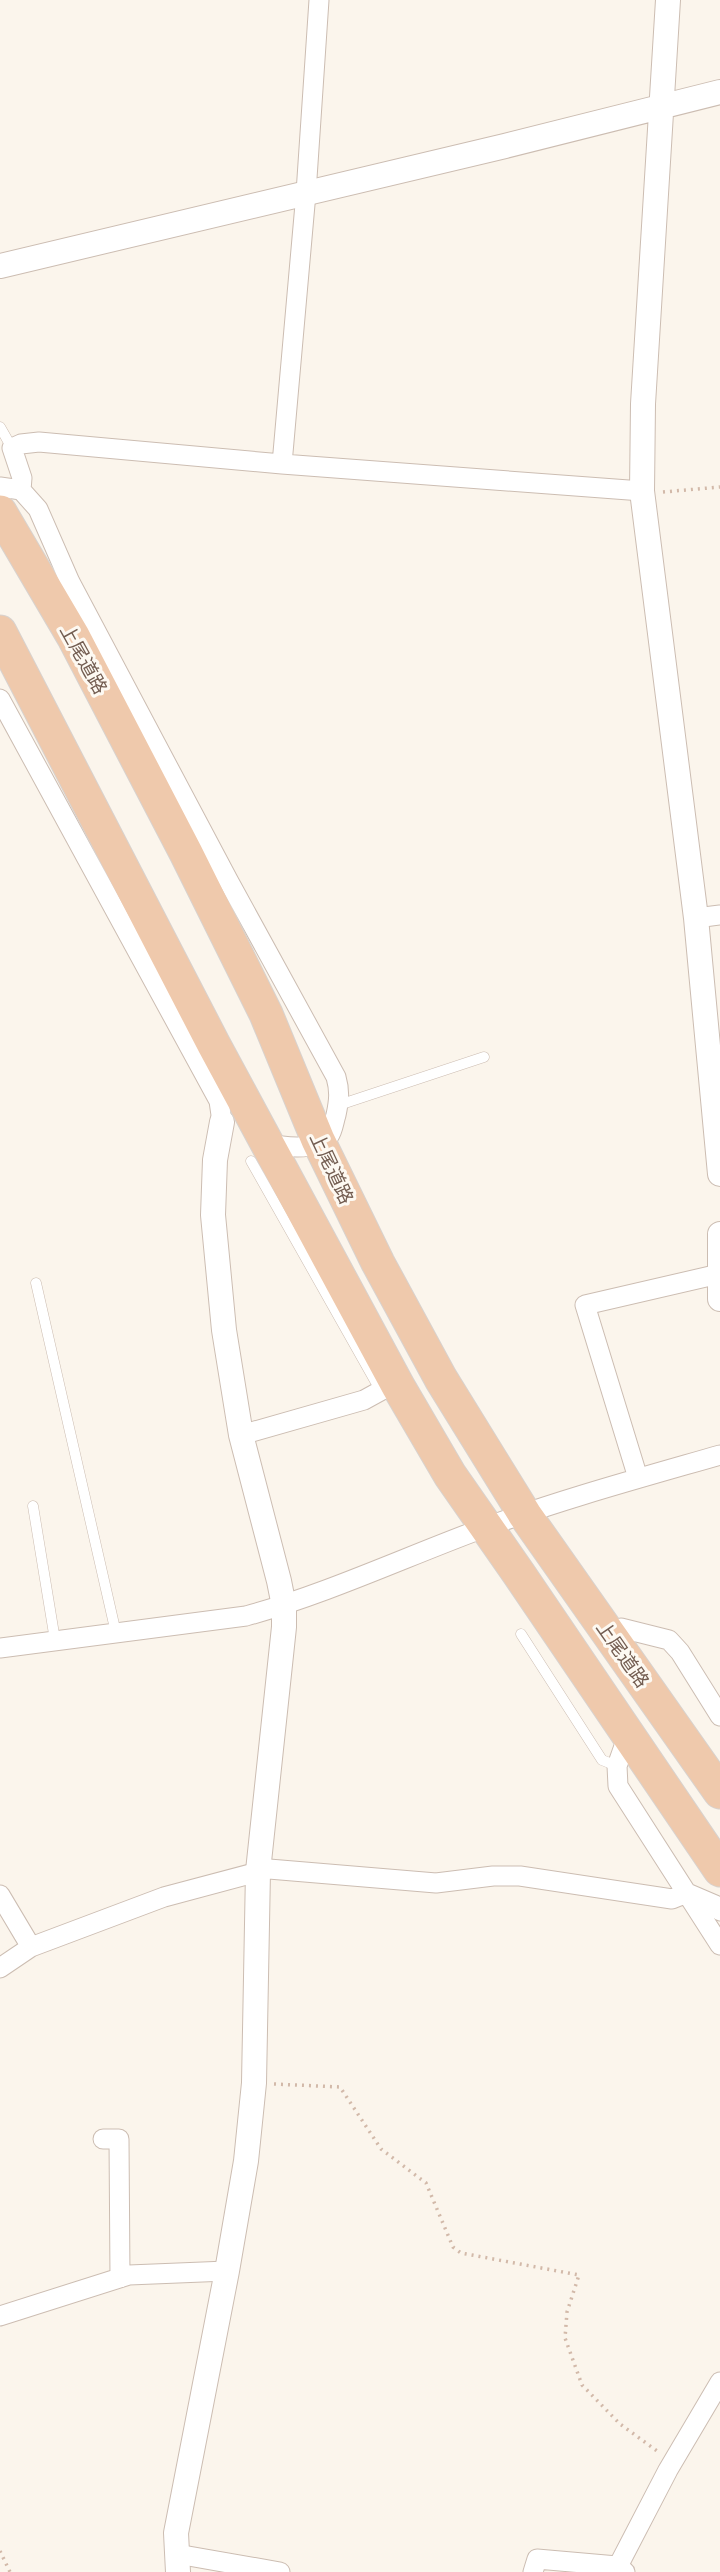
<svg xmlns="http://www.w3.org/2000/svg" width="720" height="2572" font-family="'Asap Condensed','Noto Sans JP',sans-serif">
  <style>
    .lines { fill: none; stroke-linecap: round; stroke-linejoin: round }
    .service-casing { stroke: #ccbdb2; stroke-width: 11 }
    .minor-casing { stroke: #ccbdb2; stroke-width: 21 }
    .tertiary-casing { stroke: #ccbdb2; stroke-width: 26 }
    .trunk-casing { stroke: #d8d2ce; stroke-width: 35 }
    .path { stroke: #d2b9a9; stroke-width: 3.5; stroke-dasharray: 2 5; stroke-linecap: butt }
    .service { stroke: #fff; stroke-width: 10 }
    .minor { stroke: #fff; stroke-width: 19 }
    .tertiary { stroke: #fff; stroke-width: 24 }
    .trunk { stroke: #efc9ac; stroke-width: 33 }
    .labels { text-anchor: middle; stroke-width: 6; stroke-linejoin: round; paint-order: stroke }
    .street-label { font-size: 19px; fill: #735d51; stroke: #fdf9f2 }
  </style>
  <rect width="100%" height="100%" fill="#fbf5ec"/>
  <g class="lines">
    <g class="service-casing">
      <path id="service" d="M0 427 12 448
        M339 1105 484 1057
        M251 1161 378 1386 385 1389
        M36 1283 116 1633
        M33 1506 55 1640
        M521 1634 602 1760 617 1766"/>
    </g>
    <g class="minor-casing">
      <path id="minor" d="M282 464 306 193 319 0
        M0 487 21 490 38 509 70 582 228 880 336 1077C340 1091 339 1101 336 1115 334 1121 333 1131 329 1136 316 1152 283 1147 265 1143
        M21 490 22 478 12 448 21 444 39 442 282 464 642 491
        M0 699 219 1101 222 1122
        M696 918 720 915
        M241 1435 364 1400 384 1389
        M638 1478 585 1305 719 1274
        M608 1632 621 1628 669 1640 680 1652 720 1716
        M0 1648 246 1616C326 1594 403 1558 481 1529 559 1500 640 1478 720 1455
        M628 1735 617 1766 618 1786 720 1945
        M0 1895 31 1947
        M0 1968 31 1947 164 1897 269 1869 436 1883 493 1876H520L672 1899 687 1893 715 1905 720 1911
        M103 2139H119L120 2278
        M0 2316 129 2275 227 2271
        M177 2554 280 2572
        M533 2572 537 2559 617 2566 625 2572
        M615 2572 668 2470 720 2382"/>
    </g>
    <g class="tertiary-casing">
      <path id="tertiary" d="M668 0 643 404 642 491 696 918 720 1174
        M0 266 505 146 720 92
        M720 1234V1299
        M178 2572 176 2533 227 2271 246 2161 254 2083 258 1871 284 1627V1606L279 1581 241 1435 224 1330 213 1215 215 1160 222 1122"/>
    </g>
    <g class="trunk-casing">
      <path id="trunk" d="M0 512 73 636 186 853 266 1014 318 1140 378 1263 441 1379 525 1515 720 1792
        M0 632 214 1045 398 1386 450 1475 519 1574 720 1870"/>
    </g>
    <path class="path" d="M663 492 720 487
      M274 2084 340 2087 381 2149 426 2183 453 2247 461 2253 579 2275 567 2312 565 2338 582 2385 620 2424 657 2451
      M0 2551 10 2572"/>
    <use href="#service" class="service"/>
    <use href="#minor" class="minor"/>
    <use href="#tertiary" class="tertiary"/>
    <use href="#trunk" class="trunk"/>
  </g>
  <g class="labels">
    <g class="street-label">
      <text transform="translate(84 659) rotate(61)" y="7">上尾道路</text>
      <text transform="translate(332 1168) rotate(65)" y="7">上尾道路</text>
      <text transform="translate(623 1654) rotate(55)" y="7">上尾道路</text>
    </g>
  </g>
</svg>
